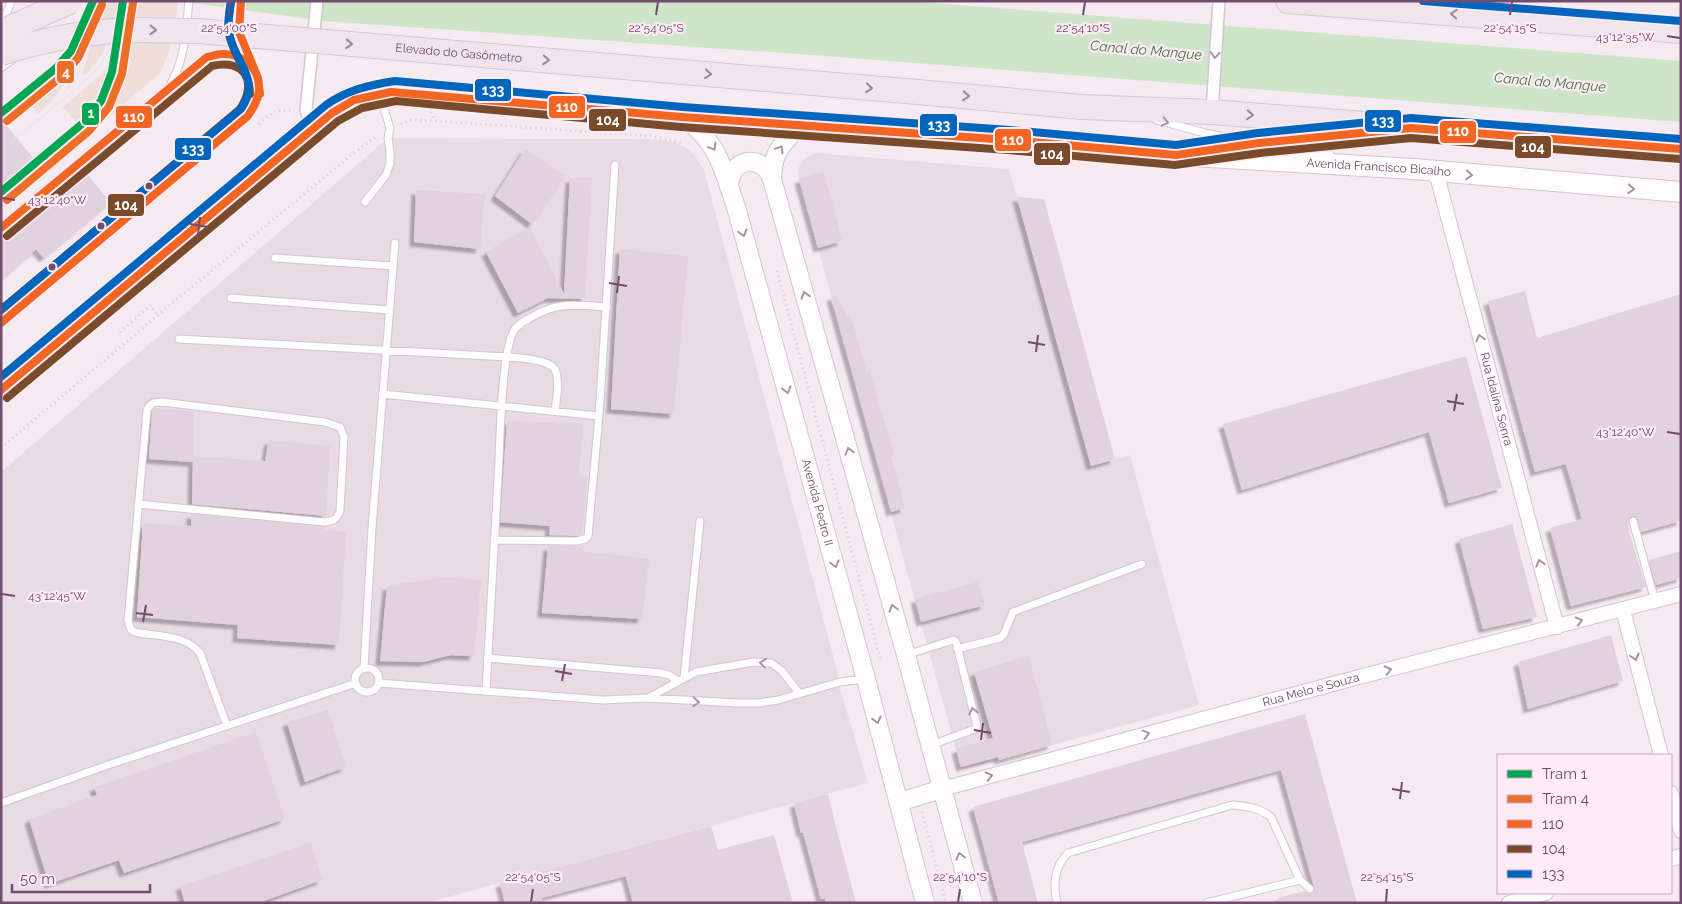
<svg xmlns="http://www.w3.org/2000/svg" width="1682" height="904" font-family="Raleway,sans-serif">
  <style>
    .industrial { fill: #e8dbe4 }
    .green { fill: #eeddd8 }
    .water { fill: #cee5ca }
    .building { fill: #e2d2de; filter: url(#shadow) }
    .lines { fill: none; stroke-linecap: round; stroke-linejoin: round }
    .service-casing { stroke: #d3c6cf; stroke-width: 9 }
    .pedestrian-casing { stroke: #d3c6cf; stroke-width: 14 }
    .minor-casing { stroke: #d3c6cf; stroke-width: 16 }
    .tertiary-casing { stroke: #d3c6cf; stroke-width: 20 }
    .secondary-casing { stroke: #d3c6cf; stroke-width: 22 }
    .trunk-casing { stroke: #d5c6d2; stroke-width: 26 }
    .path { stroke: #d6cbd4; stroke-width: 3; stroke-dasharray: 1 4; stroke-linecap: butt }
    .service { stroke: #fefcfd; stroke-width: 7 }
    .pedestrian { stroke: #fefcfd; stroke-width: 11 }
    .minor { stroke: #fefcfd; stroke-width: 14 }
    .tertiary { stroke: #fefcfd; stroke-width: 18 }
    .secondary { stroke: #fefcfd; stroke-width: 20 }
    .trunk { stroke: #f0e5ed; stroke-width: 24 }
    .tram { stroke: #e2e3e5; stroke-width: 1 }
    .trunk-bridge-casing { stroke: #d5c6d2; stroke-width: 26; stroke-linecap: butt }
    .trunk-bridge { stroke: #f0e5ed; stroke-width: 24 }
    .bus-1-casing { stroke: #feebf6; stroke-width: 11 }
    .bus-2-casing { stroke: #feebf6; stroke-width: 11 }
    .bus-3-casing { stroke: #feebf6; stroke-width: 11 }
    .bus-1 { stroke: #f26522; stroke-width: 8 }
    .bus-2 { stroke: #7a4b2a; stroke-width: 8 }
    .bus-3 { stroke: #0065bd; stroke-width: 8 }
    .tram-1-casing { stroke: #feebf6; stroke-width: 11 }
    .tram-2-casing { stroke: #feebf6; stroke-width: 11 }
    .tram-1 { stroke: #00a651; stroke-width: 8 }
    .tram-2 { stroke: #ec6f29; stroke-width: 8 }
    .oneway { stroke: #9e8299 }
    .oneway2 { stroke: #aa92a6 }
    .ticks { fill: none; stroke: #724c6c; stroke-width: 2 }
    .bus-dot { fill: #724c6c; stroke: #feebf6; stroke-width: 2 }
    .labels { text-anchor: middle; stroke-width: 4.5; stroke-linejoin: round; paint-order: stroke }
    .street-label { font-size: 12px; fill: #724c6c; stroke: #feebf6 }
    .water-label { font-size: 14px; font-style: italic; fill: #427740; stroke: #feebf6 }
    .ticks-label { font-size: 12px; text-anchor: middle; fill: #724c6c; stroke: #feebf6; stroke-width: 4.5; stroke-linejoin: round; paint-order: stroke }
    .line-badge { stroke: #feebf6; stroke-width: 2 }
    .badge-label { font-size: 14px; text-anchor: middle; font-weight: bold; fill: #fff }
  </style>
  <defs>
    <filter id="shadow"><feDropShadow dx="-4.5" dy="4.5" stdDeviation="1" flood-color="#0004"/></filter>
  </defs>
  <rect width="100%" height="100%" fill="#f6eaf1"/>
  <path class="industrial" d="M388 138 650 139 676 142 687 148 696 157 704 170 840 682 841 692 868 783 426 903H1V472Z
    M818 153 1009 169 1091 466 1130 455 1199 705 965 769 961 768 798 175 799 167 804 159 812 154Z"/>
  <path class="green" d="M101 1 118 3 105 48 98 60 85 76 82 74 88 57Z
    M143 1H178C174 28 173 51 159 74L50 167 45 162C62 147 86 131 99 113 122 83 123 39 128 3L143 4Z
    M81 47C73 74 59 95 38 114L26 99 70 60Z
    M109 63C102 91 97 101 76 122L63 107 104 72Z"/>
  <path class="water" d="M177 1H908L1681 61V122L825 56 323 21Z"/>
  <path class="building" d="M1 119 34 159 1 187Z
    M525 149 566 176 532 224 495 196Z
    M82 168 110 202 44 258 36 249 1 280V233Z
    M824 172 842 241 818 248 799 179Z
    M592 177 585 299 548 298 518 313 486 252 530 227 564 294 570 178Z
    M416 190 485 194 480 249 414 242Z
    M1017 197 1044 199 1115 459 1091 466Z
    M620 249 688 256 674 414 611 409Z
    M1525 291 1537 338 1681 294V521L1641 532 1636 517 1631 516 1628 519 1630 535 1646 587 1571 606 1550 528 1582 519 1566 464 1535 472 1488 301Z
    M835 295 854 326 867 373 870 372 894 455 891 456 905 508 891 512 831 297Z
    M1466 356 1502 488 1449 503 1429 432 1242 490 1223 424Z
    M155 408 194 411 193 456 265 461 269 440 330 446 326 516 192 504 193 462 149 459 152 411Z
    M507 421 583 423 579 475 588 477 582 534 576 536 549 535 550 526 500 522Z
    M191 514 325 527V530L346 532 339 645 237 638 238 625 137 617 143 523 191 526Z
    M1512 524 1537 617 1483 629 1459 539Z
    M584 545 583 551 649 559 642 619 542 613 548 546H577Z
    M1681 551V578L1656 585 1649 560Z
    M444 577 481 580 474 656 451 655 423 662 380 661 387 586Z
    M978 582 985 605 921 622 915 599Z
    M1611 635 1623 681 1528 709 1518 662Z
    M1029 656 1052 745 999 760 998 757 961 767 956 749 993 738 974 672Z
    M328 710 346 767 305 782 287 722Z
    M1305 714 1357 903H1279L1278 898 1304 891 1311 894 1315 890 1281 770 1022 842 1038 903H999L973 807Z
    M256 732 285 819 124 873 119 860 49 884 29 819 97 795 94 787Z
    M828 794 835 823 856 903H826L825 898 821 899 803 832 801 833 794 803Z
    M711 826 718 850 774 835 793 903H633L626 876 541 898 543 903H505L500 883Z
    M311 842 322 880 258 903H185L180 886Z"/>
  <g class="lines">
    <g class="service-casing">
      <path id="service" d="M241 1 239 32 250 62
        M3 24 11 1
        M1 68 13 59
        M170 85C185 60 186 30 189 1
        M1157 120 1205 133 1231 138
        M1296 149 1330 155
        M365 202 386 175 390 163V152L388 138 390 128 380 95
        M1 228 207 57C248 41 276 83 248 116L1 323
        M275 258 392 266
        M231 298 389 310
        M179 339 507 357C519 358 553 359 556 372 560 384 556 400 555 411
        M382 394 599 416 615 165
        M138 504 324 522C333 521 337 520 340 511L344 437 340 427 325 422 162 402C154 402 150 403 147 410L128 620 131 630 135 632C157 637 185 634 200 653L227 726
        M1633 521 1655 601
        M494 540 577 541 585 539 588 536 599 416
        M957 649 1000 638 1004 634 1013 612 1142 564
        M906 655 953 640 956 642 977 726 975 729 931 745
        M487 658 661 673 669 675 678 681
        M364 668 372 528 395 243
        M355 680a12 12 0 1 1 24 0a12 12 0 1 1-24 0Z
        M684 678 700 521
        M379 683 603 700 648 698 737 703H758L778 700 840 682 865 679
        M486 691C490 614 494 537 499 460 500 436 502 345 515 329 519 324 524 321 530 318 558 301 576 305 607 307
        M648 698 696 672 753 662 771 663 782 671 799 693
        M1 803 108 765 356 683
        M1057 903C1053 884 1054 867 1068 853L1232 805C1246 806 1260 808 1271 817L1300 880 1310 889
        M1206 903 1300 880"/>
    </g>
    <g class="pedestrian-casing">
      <path id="pedestrian" d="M1212 112 1219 1
        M312 129 306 110 317 1"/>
    </g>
    <g class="minor-casing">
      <g id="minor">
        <path id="s1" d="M1436 172 1557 627"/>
        <path d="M1623 610 1661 755"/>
        <path id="s2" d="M942 789 1359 677 1681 594"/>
        <path d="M1671 793 1681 831"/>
        <path d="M1671 859 1681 856"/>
        <path d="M1509 903 1546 893"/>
      </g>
    </g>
    <g class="tertiary-casing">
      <g id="tertiary">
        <path id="s3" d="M682 117C718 140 723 169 736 207L866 679 925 903"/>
        <path d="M800 126C782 143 772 153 772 179L906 655 973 903"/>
        <path d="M729 187C729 158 762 152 772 179"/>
        <path d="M899 802 942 789"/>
      </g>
    </g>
    <g class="secondary-casing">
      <g id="secondary">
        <path id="s4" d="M1 390 312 129C325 119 338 107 354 100 367 95 382 93 396 91L682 117 1009 140 1176 155 1414 169 1681 192"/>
      </g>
    </g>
    <g class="trunk-casing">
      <path id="trunk" d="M1288 1 1681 31
        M918 92 1082 107 1212 112 1681 149
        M1176 155 1259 143 1347 134"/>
    </g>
    <path class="path" d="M431 112 436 121 651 136 684 143
      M259 124 274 111 293 110
      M401 124 413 120 436 121
      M777 271 881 661
      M120 332 151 305 157 314
      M1 448 158 315 355 152 376 137
      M922 812 946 903"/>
    <use href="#service" class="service"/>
    <use href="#pedestrian" class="pedestrian"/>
    <use href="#minor" class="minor"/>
    <use href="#tertiary" class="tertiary"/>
    <use href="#secondary" class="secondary"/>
    <use href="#trunk" class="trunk"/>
    <path class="tram" d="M63 95C85 69 88 35 93 3
      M1 151 84 82 100 66 110 48 120 19"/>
    <g class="trunk-bridge-casing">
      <g id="trunk-bridge">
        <path d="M1 32 71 1"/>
        <path id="s5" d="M1 53C46 39 94 30 140 30 160 30 179 31 198 31L918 92"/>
      </g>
    </g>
    <use href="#trunk-bridge" class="trunk-bridge"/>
    <g class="bus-1-casing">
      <path id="bus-1" d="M241 1 239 32 258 78 260 94
        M1 228 207 57C212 56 217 54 222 54 243 53 261 70 259 91 258 101 253 108 248 116L1 323
        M1 390 332 113 354 100 391 92 682 117 1009 140 1176 155 1259 143 1411 128 1681 149"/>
    </g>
    <g class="bus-2-casing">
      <path id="bus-2" d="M231 1C230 12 227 23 229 34 233 55 250 72 250 94
        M1 310 240 109C258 82 245 58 212 66L7 236
        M7 398 338 121 362 108 396 101 681 127 1008 150 1175 165 1260 153 1411 138 1680 159"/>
    </g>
    <g class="bus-3-casing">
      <path id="bus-3" d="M1423 1 1681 21
        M1 310 241 109C261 80 237 66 230 37 227 25 229 13 231 1
        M1 377 326 105C347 90 369 85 395 81L683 107 1010 130 1176 145 1258 133 1411 118 1681 139"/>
    </g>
    <use href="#bus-1" class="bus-1"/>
    <use href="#bus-2" class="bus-2"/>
    <use href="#bus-3" class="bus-3"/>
    <g class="tram-1-casing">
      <path id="tram-1" d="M1 113 56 68 71 51 93 1
        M1 192 83 123 101 101 112 72 123 1"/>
    </g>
    <g class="tram-2-casing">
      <path id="tram-2" d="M7 121 62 76 78 58 102 5
        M7 200 89 131 109 107 122 74 133 3"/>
    </g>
    <use href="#tram-1" class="tram-1"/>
    <use href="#tram-2" class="tram-2"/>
  </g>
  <defs><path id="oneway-chevron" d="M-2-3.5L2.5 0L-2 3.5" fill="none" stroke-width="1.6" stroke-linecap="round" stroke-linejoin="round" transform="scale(1.25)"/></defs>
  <g class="oneway">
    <use href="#oneway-chevron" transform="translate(1454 14) rotate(-176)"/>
    <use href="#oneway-chevron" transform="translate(153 30) rotate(2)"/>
    <use href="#oneway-chevron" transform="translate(349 44) rotate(5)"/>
    <use href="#oneway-chevron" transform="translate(546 60) rotate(5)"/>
    <use href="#oneway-chevron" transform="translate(708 74) rotate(5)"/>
    <use href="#oneway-chevron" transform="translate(869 88) rotate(5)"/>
    <use href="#oneway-chevron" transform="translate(966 96) rotate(5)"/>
    <use href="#oneway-chevron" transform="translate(1250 115) rotate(5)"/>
  </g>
  <g class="oneway2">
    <use href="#oneway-chevron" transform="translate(1215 55) rotate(94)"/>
    <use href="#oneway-chevron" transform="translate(1165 122) rotate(13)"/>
    <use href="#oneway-chevron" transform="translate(713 147) rotate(59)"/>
    <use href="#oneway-chevron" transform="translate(780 149) rotate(-59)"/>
    <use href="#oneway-chevron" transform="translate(1469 175) rotate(5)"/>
    <use href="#oneway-chevron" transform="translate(1631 189) rotate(4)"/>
    <use href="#oneway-chevron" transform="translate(743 233) rotate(75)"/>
    <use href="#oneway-chevron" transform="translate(805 295) rotate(-106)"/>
    <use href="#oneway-chevron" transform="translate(1480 338) rotate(-105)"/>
    <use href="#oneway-chevron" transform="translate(787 390) rotate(75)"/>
    <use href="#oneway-chevron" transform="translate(849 451) rotate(-106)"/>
    <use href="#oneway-chevron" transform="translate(1540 563) rotate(-105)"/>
    <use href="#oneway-chevron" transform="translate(835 564) rotate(75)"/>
    <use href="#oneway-chevron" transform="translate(893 608) rotate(-106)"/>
    <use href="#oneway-chevron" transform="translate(1579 621) rotate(-15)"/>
    <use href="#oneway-chevron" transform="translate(1635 657) rotate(75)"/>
    <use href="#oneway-chevron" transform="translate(763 663) rotate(-173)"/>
    <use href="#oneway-chevron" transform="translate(1388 670) rotate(-14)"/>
    <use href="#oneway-chevron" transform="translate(696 702) rotate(4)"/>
    <use href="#oneway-chevron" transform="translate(973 711) rotate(-104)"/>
    <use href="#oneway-chevron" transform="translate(877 720) rotate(75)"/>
    <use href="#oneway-chevron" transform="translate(1146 734) rotate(-15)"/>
    <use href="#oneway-chevron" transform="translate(989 776) rotate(-15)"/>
    <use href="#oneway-chevron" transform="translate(960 856) rotate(-105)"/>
  </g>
  <path class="ticks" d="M229 15 230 2M656 15 658 2M1083 15 1085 2M1510 15 1512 2M1667 36 1680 38M2 198 15 200M190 224 208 227M198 234 200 217M609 283 627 286M617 293 619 276M1028 342 1045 345M1036 352 1038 335M1447 401 1464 404M1454 411 1457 394M1667 432 1680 434M2 594 15 596M136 613 153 615M143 622 146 605M555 671 572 674M562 681 565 664M974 730 991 733M981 740 983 723M1392 789 1410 792M1400 799 1402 782M531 902 533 889M958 902 960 889M1386 902 1387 889"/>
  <g class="bus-dot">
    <circle cx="149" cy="186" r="4.5"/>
    <circle cx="101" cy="226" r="4.5"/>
    <circle cx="52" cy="267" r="4.5"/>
  </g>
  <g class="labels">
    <g class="street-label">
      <text dy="4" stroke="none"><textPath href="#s5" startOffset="461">Elevado do Gasômetro</textPath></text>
      <text dy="4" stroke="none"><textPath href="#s4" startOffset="1486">Avenida Francisco Bicalho</textPath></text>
      <text dy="4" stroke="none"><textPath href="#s1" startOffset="235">Rua Idalina Senra</textPath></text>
      <text dy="4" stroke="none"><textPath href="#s3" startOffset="414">Avenida Pedro II</textPath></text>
      <text dy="4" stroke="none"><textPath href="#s2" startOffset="382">Rua Melo e Souza</textPath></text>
    </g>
    <g class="water-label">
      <text transform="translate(1146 50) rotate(5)" y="5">Canal do Mangue</text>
      <text transform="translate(1550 82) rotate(5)" y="5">Canal do Mangue</text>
    </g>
  </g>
  <g class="ticks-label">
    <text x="229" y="32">22°54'00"S</text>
    <text x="656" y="32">22°54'05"S</text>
    <text x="1083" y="32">22°54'10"S</text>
    <text x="1510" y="32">22°54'15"S</text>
    <text x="1625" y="41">43°12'35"W</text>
    <text x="57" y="204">43°12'40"W</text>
    <text x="1625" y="436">43°12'40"W</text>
    <text x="57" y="600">43°12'45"W</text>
    <text x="533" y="881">22°54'05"S</text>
    <text x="960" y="881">22°54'10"S</text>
    <text x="1387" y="881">22°54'15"S</text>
  </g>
  <g class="line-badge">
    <rect x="56" y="60" width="19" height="24" rx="5" fill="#ec6f29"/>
    <rect x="474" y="78" width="38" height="24" rx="5" fill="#0065bd"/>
    <rect x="548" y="95" width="38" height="24" rx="5" fill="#f26522"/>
    <rect x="81" y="102" width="19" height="24" rx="5" fill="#00a651"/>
    <rect x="115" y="105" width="38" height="24" rx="5" fill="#f26522"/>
    <rect x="588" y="108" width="39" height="24" rx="5" fill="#7a4b2a"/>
    <rect x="1364" y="109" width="38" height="24" rx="5" fill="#0065bd"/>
    <rect x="919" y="113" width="39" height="24" rx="5" fill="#0065bd"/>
    <rect x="1439" y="120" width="38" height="24" rx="5" fill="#f26522"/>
    <rect x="994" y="128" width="38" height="24" rx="5" fill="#f26522"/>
    <rect x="1514" y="135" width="38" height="24" rx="5" fill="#7a4b2a"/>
    <rect x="174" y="137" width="38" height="24" rx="5" fill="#0065bd"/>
    <rect x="1033" y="142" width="38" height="24" rx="5" fill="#7a4b2a"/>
    <rect x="107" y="193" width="38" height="24" rx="5" fill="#7a4b2a"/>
  </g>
  <g class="badge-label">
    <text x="66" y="77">4</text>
    <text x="493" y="95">133</text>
    <text x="567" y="112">110</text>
    <text x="91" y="118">1</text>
    <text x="134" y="122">110</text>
    <text x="608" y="125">104</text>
    <text x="1383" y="126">133</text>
    <text x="939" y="130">133</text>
    <text x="1458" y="136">110</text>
    <text x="1013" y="145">110</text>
    <text x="1533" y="152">104</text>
    <text x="193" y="154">133</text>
    <text x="1052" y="159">104</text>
    <text x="126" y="210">104</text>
  </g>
  <rect width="1682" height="904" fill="none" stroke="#724c6c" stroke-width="5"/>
  <rect x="1497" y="754" width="175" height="140" fill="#feebf6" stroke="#c6abbf"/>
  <rect x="1507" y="770" width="25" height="8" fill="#00a651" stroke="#c6abbf"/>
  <text x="1542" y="779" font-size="15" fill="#724c6c">Tram 1</text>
  <rect x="1507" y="795" width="25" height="8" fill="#ec6f29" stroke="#c6abbf"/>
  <text x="1542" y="804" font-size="15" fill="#724c6c">Tram 4</text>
  <rect x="1507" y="820" width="25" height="8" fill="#f26522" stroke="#c6abbf"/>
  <text x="1542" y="829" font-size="15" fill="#724c6c">110</text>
  <rect x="1507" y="845" width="25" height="8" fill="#7a4b2a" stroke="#c6abbf"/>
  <text x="1542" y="854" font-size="15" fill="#724c6c">104</text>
  <rect x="1507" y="870" width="25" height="8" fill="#0065bd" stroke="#c6abbf"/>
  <text x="1542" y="879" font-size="15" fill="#724c6c">133</text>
  <path d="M12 884v8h138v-8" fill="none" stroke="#724c6c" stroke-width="2.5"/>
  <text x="20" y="884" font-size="15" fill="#724c6c" stroke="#feebf6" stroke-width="4" paint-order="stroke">50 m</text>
</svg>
